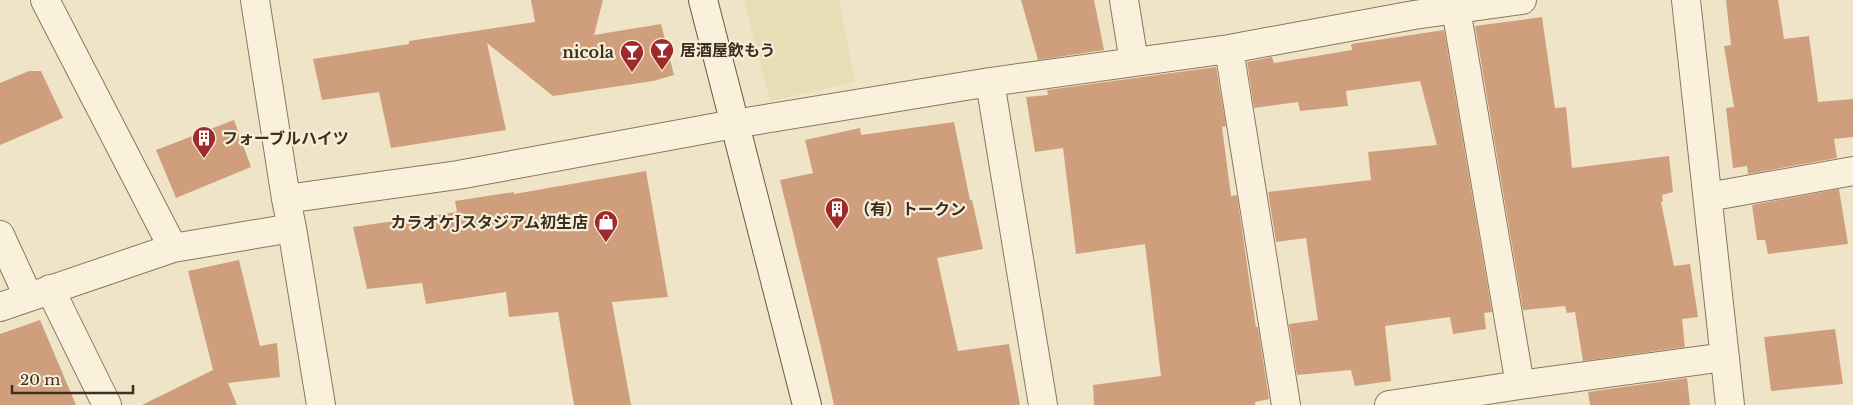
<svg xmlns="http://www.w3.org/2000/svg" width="1853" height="405" font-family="'Libre Baskerville','Noto Sans JP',serif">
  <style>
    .farmland { fill: #e6deb5 }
    .building { fill: #cf9f7d }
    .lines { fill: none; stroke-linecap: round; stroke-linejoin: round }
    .street-casing { stroke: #8d765c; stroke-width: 30 }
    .secondary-casing { stroke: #6f573f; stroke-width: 30 }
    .street { stroke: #faf1dc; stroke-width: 28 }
    .secondary { stroke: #faf1dc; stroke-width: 28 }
    .labels { text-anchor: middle; stroke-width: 4.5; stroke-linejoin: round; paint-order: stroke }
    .poi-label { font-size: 16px; font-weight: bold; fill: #3d2e20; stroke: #f7eed8; text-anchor: start }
  </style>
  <rect width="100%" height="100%" fill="#f0e4c8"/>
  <path class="farmland" d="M744 0H839L855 82 770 101Z"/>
  <path class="building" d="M531 0H603L594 35 661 24 674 75 653 81 553 96 487 43 506 130 391 148 379 92 322 100 313 59 409 44V41L535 22Z
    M1021 0H1094L1104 50 1038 60Z
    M1726 0H1778L1784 39 1809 36 1818 102 1853 99V137L1834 139 1837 158 1748 174 1747 166 1733 168 1726 108 1734 107 1724 46 1731 45Z
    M1542 17 1555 108 1566 107 1572 168 1669 156 1673 192 1662 195 1663 201 1661 202 1674 266 1690 264 1698 317 1682 319 1685 347 1583 361 1575 312 1567 313 1565 306 1523 310 1475 26Z
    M1444 30 1492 312 1484 313 1486 329 1453 334 1450 317 1385 326 1391 381 1355 386 1351 370 1297 375 1289 324 1318 320 1306 238 1276 242 1268 192 1371 180 1368 152 1437 145 1420 81 1346 91 1348 106 1300 111 1298 102 1254 108 1247 62 1272 57 1274 63 1352 50 1351 44Z
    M1216 67 1226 126 1222 127 1231 196 1237 195 1256 327H1258L1269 399 1255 402V405H1094L1093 385 1161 376 1145 244 1076 254 1063 148 1035 152 1026 97 1048 95 1047 90Z
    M29 71H41L63 118 0 145V83Z
    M234 120 251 167 176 198 156 150Z
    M954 122 970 200H972L983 249 937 258 958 351 1009 344 1020 405H834L820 343 780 180 813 173 805 140 860 128 861 135Z
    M646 171 668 297 612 302 631 405H574L558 312 509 317 506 292 426 304 422 283 367 289 353 227 457 212 455 201 514 192V194Z
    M1839 189 1848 244 1768 254 1765 240H1757L1752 205Z
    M239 260 260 346 277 343 280 377 228 383 237 405H142L213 370 188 271Z
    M40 320 76 405H0V334Z
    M1835 329 1843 384 1771 391 1764 337Z
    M1687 378 1690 405H1590L1588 392Z"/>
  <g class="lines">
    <g class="street-casing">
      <path id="street" d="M45 0 173 248
        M255 0 286 199 292 228 321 405
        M1124 0 1134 62
        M1686 0 1730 405
        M1456 9 1520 385 1725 357
        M1229 49 1286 405
        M990 82 1043 405
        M1708 197 1853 171
        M286 199 458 175 734 124 990 82 1229 49 1414 15 1522 0
        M0 235 28 296
        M50 289 107 405
        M0 307 173 248 292 228
        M1389 405 1520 385"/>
    </g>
    <g class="secondary-casing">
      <path id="secondary" d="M703 0 807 405"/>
    </g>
    <use href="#street" class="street"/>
    <use href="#secondary" class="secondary"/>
  </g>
  <defs>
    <g id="bar-pin" transform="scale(1.25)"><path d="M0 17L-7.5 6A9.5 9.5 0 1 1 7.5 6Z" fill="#9e2a2b" stroke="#f7eed8"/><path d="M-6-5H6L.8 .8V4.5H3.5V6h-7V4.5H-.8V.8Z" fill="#fff"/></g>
    <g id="building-pin" transform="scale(1.25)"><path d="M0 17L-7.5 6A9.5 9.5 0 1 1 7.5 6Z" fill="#9e2a2b" stroke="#f7eed8"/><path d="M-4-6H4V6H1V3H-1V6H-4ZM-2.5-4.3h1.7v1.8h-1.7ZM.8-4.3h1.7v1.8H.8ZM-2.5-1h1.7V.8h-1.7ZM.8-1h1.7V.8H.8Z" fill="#fff"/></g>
    <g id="shop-pin" transform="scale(1.25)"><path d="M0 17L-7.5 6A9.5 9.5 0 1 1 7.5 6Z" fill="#9e2a2b" stroke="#f7eed8"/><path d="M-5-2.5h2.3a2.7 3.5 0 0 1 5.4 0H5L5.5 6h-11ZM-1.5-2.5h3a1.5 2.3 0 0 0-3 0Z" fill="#fff"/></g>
  </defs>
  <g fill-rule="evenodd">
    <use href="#bar-pin" x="662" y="50"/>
    <use href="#bar-pin" x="632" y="52"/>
    <use href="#building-pin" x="204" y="138"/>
    <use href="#building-pin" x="837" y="209"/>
    <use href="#shop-pin" x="606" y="222"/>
  </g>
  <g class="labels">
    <g class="poi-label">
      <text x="680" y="56">居酒屋飲もう</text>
      <text x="614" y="58" text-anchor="end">nicola</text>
      <text x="222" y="144">フォーブルハイツ</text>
      <text x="854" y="215">（有）トークン</text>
      <text x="588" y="228" text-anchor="end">カラオケJスタジアム初生店</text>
    </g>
  </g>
  <path d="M12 385v8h121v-8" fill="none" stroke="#3d2e20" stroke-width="2.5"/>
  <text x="20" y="385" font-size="15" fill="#3d2e20" stroke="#f7eed8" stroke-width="4" paint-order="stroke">20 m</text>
</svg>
